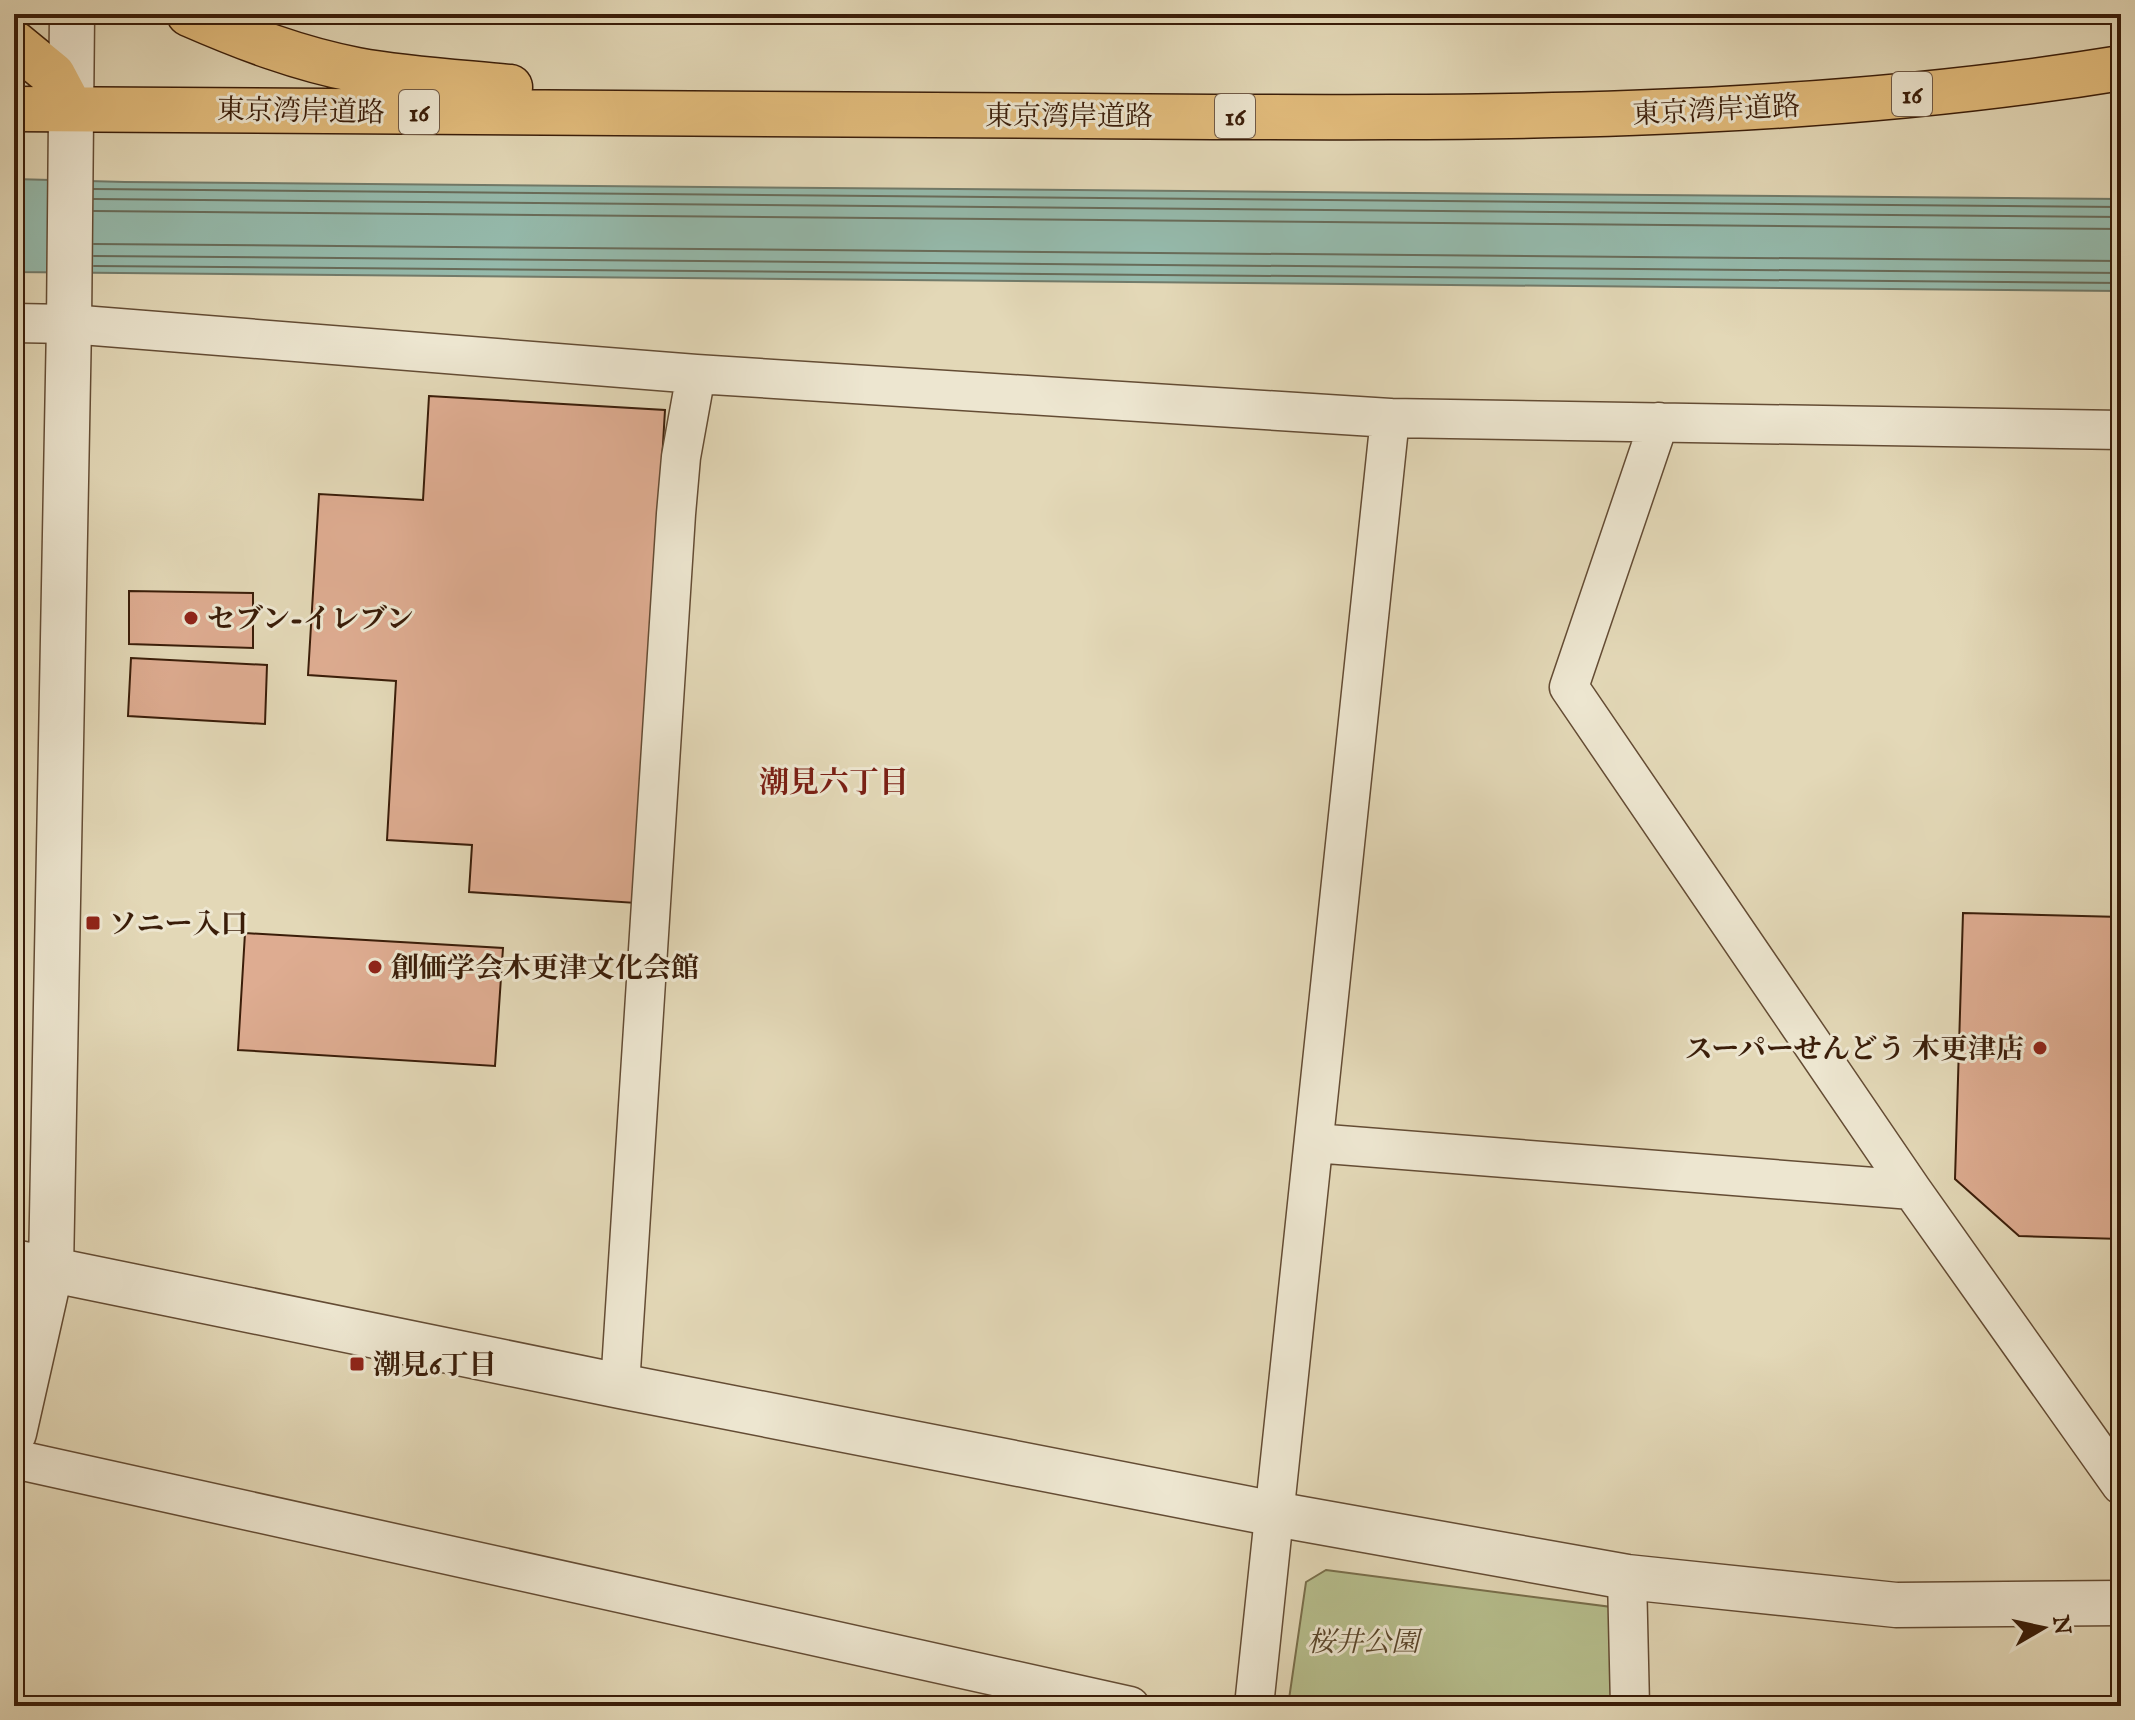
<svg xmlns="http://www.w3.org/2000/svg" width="2135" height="1720" font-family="'IM FELL English','Noto Serif JP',serif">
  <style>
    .green { fill: #b6be8d; stroke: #786e4b; stroke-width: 2 }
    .water { fill: #95baac; stroke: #717b6b; stroke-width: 2 }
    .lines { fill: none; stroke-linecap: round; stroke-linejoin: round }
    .shore { stroke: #686c5a; stroke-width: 2 }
    .building { fill: #deac91; stroke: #3a1d09; stroke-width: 2 }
    .minor-casing { stroke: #644c34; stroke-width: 41 }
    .tertiary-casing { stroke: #644c34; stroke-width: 47 }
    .trunk-casing { stroke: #3a1d09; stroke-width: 47 }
    .minor { stroke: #ede6d0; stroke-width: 38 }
    .tertiary { stroke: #ede6d0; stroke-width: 44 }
    .trunk { stroke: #e2bc7c; stroke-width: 44 }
    .poi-dot { fill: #8f2418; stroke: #ede6d0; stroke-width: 3 }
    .labels { text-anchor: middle; stroke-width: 6; stroke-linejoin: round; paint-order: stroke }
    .shield { fill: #ede6d0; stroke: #705945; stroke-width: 2 }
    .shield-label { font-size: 26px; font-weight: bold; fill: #3a1d09 }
    .street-label { font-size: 28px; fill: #3a1d09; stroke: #ede6d0 }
    .poi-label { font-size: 28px; font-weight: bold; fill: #3a1d09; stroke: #ede6d0; text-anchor: start }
    .park-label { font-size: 28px; font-style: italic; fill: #59452a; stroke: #ede6d0 }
    .neighbourhood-label { font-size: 30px; font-weight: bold; fill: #7a1f14; stroke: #ede6d0 }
  </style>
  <rect width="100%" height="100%" fill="#e3d8b7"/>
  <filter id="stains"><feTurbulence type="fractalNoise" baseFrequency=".0025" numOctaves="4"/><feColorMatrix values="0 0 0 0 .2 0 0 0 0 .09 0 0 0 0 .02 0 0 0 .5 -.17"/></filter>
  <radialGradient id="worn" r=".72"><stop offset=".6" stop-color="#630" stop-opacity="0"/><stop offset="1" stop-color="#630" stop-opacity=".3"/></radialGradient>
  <path class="green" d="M1326 1570 1619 1608 1623 1706H1288L1306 1582Z"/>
  <path class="water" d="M14 179 125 182 2121 199V291L14 272Z"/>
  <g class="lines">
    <path class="shore" d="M94 189 2121 207
      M94 199 2121 217
      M94 211 2121 229
      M94 244 2121 261
      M94 256 2121 273
      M94 266 2121 283"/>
  </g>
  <path class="building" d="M429 396 665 410 636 903 469 892 472 845 387 840 396 681 308 675 319 494 423 500Z
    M129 591 253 593V648L129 644Z
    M131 658 267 665 265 724 128 716Z
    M1963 913 2121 917V1239L2019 1236 1955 1179Z
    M245 933 503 948 495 1066 238 1050Z"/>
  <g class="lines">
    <g class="minor-casing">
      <path id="minor" d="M14 323 69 324 696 374 1390 418 2121 430
        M1659 422 1569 687 1912 1190 2121 1485
        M1314 1143 1912 1190
        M620 1386 676 514 681 457 696 374
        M14 1459 1130 1706
        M1627 1577 1630 1706
        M1254 1706 1390 418"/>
    </g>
    <g class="tertiary-casing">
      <path id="tertiary" d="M14 1262 620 1386 1275 1514 1627 1577 1896 1605 2121 1603
        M14 1433 51 1269 69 324 72 14"/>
    </g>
    <g class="trunk-casing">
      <path id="trunk" d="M189 14C244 38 299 59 357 70 407 79 459 82 510 87
        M14 43 53 75 71 109
        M14 109C371 111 728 113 1085 116 1430 118 1778 124 2121 68"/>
    </g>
    <use href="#minor" class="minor"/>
    <use href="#tertiary" class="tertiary"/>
    <use href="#trunk" class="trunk"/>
  </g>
  <g class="poi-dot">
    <circle cx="191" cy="618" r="8"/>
    <rect x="85" y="915" width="16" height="16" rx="4"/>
    <circle cx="375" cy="967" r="8"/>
    <circle cx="2040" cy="1048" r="8"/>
    <rect x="349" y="1356" width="16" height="16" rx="4"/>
  </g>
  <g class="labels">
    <g class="shield">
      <rect x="1892" y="72" width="40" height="44" rx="6"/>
      <rect x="399" y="90" width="40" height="44" rx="6"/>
      <rect x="1215" y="94" width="40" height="44" rx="6"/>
    </g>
    <g class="shield-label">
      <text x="1912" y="103">16</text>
      <text x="419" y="121">16</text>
      <text x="1235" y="125">16</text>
    </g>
    <g class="street-label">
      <text transform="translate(1716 109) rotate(-3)" y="10">東京湾岸道路</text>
      <text transform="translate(301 110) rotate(1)" y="10">東京湾岸道路</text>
      <text x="1069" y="125">東京湾岸道路</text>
    </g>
    <g class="poi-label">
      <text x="207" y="628">セブン-イレブン</text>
      <text x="109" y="933">ソニー入口</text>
      <text x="391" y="977">創価学会木更津文化会館</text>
      <text x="2024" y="1058" text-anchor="end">スーパーせんどう 木更津店</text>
      <text x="373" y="1374">潮見6丁目</text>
    </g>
    <g class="park-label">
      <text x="1363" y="1651">桜井公園</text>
    </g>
    <g class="neighbourhood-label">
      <text x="834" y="792">潮見六丁目</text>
    </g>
  </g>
  <rect width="2135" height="1720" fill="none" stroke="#e3d8b7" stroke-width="48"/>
  <rect x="16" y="16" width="2103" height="1688" fill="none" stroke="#3a1d09" stroke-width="4"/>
  <rect x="24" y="24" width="2087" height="1672" fill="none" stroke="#3a1d09" stroke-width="2"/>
  <g transform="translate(2043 1628) rotate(81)" stroke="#ede6d0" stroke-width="6" paint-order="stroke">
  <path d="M0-6L14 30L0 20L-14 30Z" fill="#3a1d09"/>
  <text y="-12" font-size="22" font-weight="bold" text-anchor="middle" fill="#3a1d09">N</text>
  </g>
  <rect width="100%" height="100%" filter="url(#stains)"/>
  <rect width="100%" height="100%" fill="url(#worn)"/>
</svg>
